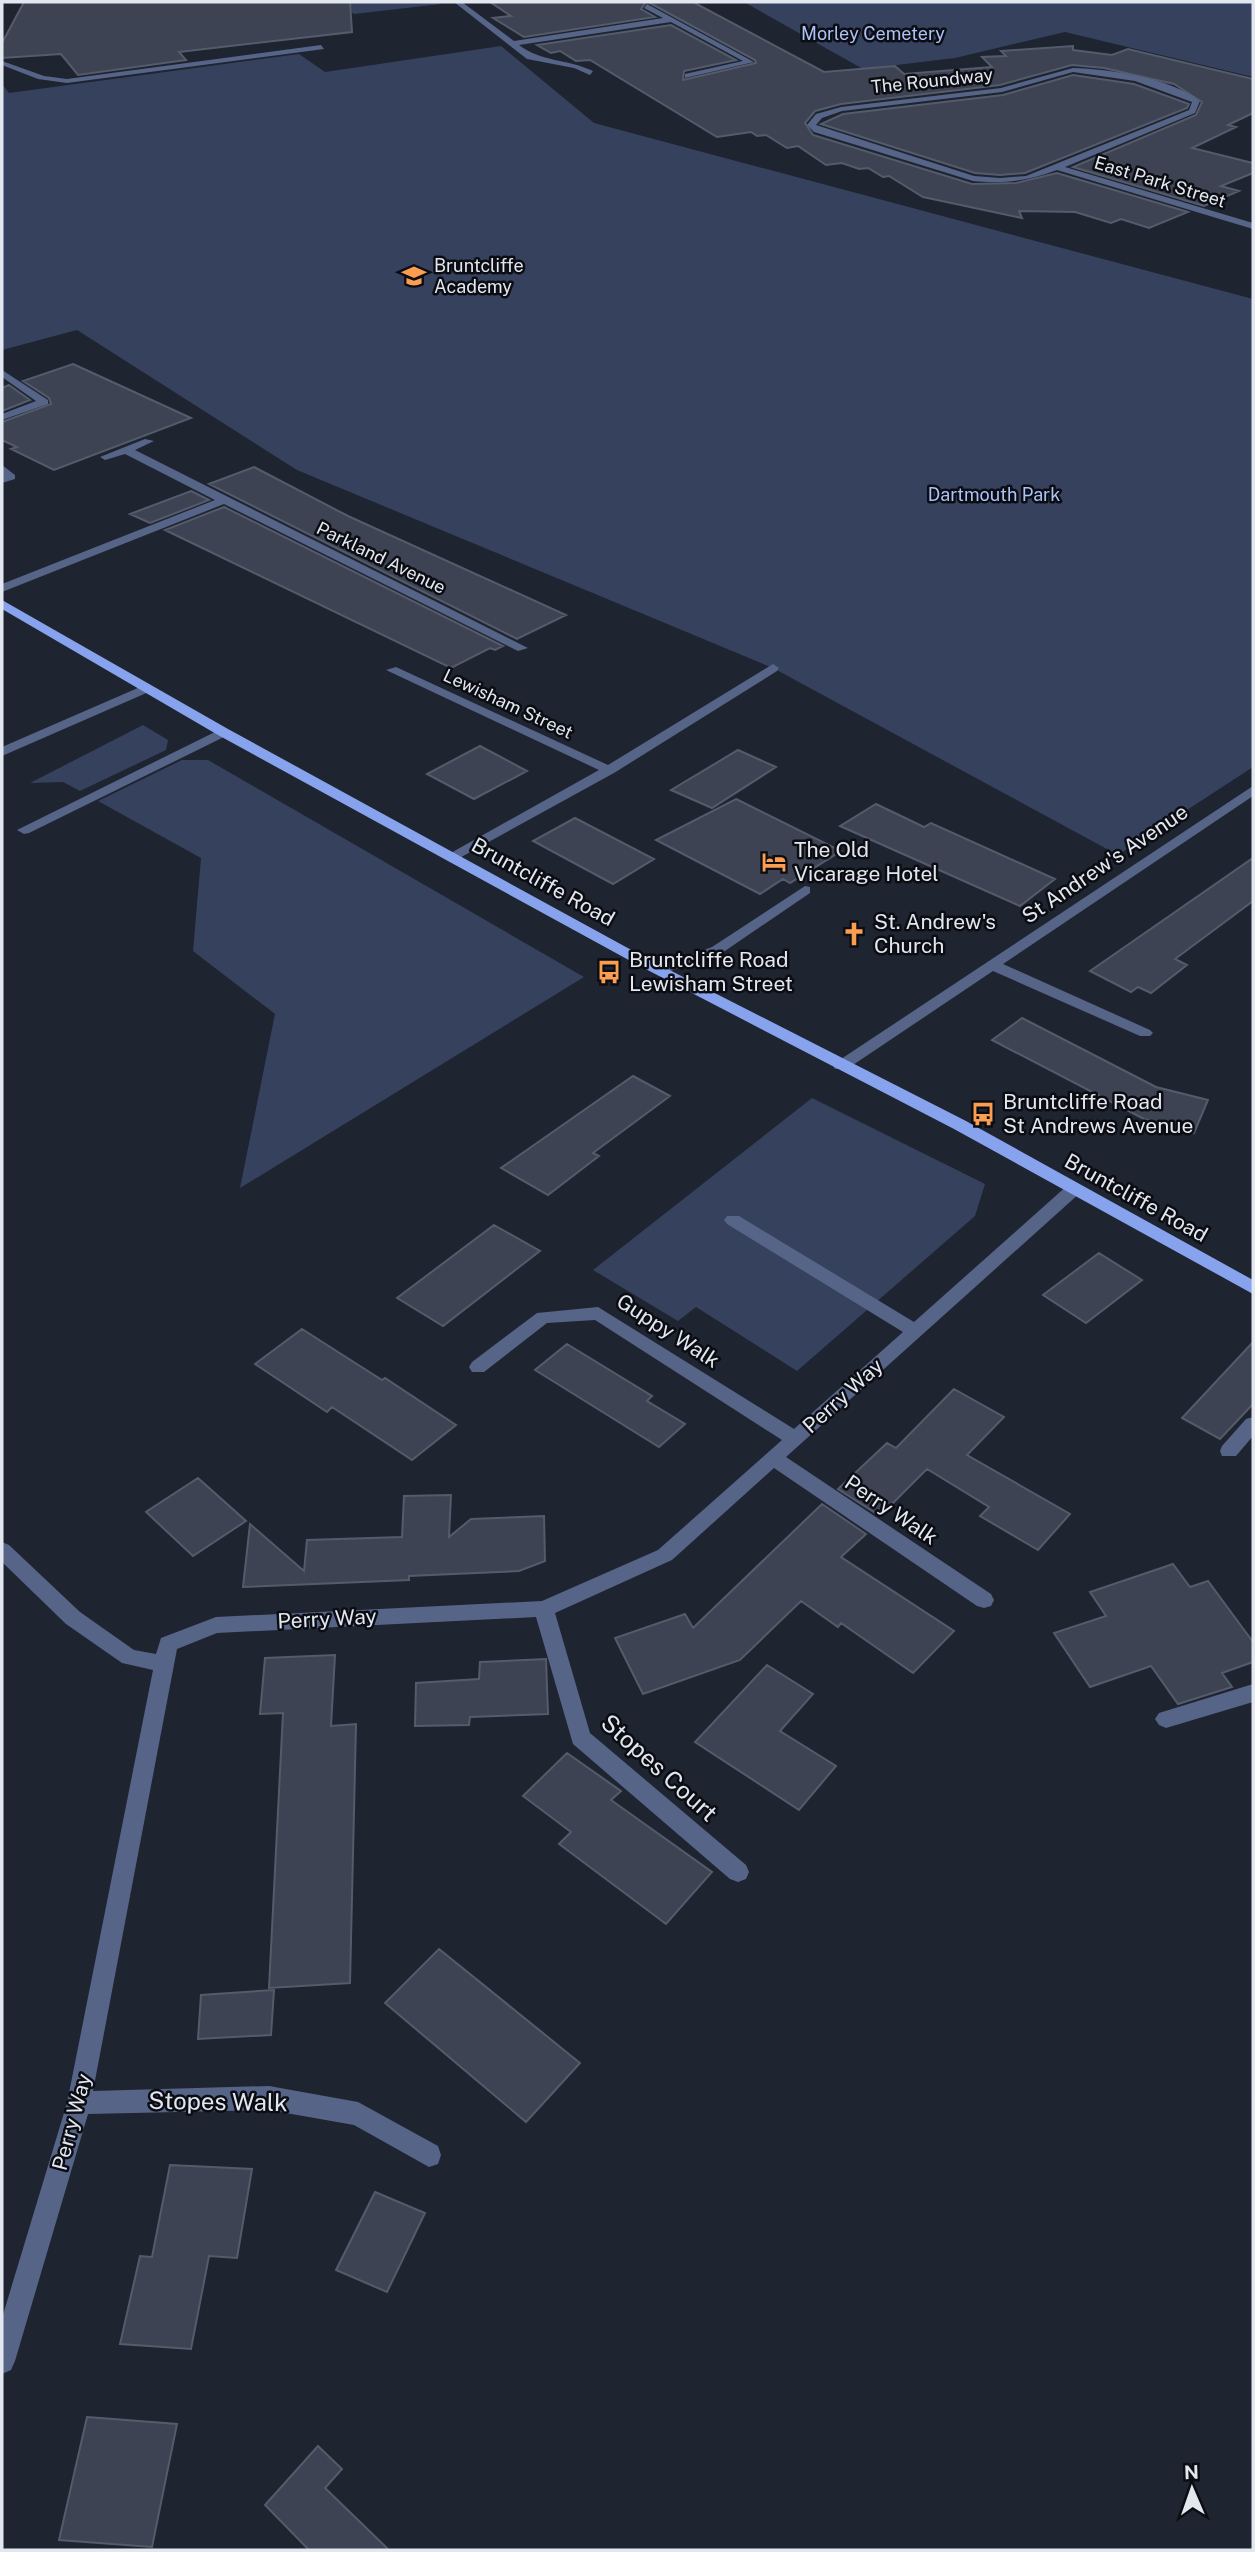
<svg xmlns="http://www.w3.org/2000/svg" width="1255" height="2552" font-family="'Public Sans',sans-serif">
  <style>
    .green { fill: #36415e }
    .building { fill: #3d4352; stroke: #545b6a; stroke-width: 2 }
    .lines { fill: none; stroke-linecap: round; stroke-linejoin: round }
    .minor { fill: #566488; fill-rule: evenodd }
    .major { fill: #88a3ed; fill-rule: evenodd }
    .labels { text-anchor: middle; stroke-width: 5; stroke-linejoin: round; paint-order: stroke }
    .far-park-label { font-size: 18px; fill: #acc1f8; stroke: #0b0d13 }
    .far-street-label { font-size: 18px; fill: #e3e7f0; stroke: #0b0d13 }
    .far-poi-label { font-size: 18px; fill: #e3e7f0; stroke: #0b0d13; text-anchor: start }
    .poi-label { font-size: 21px; fill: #e3e7f0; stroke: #0b0d13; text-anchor: start }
    .street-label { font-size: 21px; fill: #e3e7f0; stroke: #0b0d13 }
    .near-street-label { font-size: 24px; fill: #e3e7f0; stroke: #0b0d13 }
  </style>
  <rect width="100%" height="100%" fill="#1f2431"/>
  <path class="green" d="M339 2H438L441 4 354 14Z
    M744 2H1253V77L1065 32 955 58 863 69Z
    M501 46 594 123 1253 299V767L1118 855 773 668 297 470 77 330 2 350V84L9 93 299 54 325 72Z
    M143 725 168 740 166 750 80 791 63 782 30 783Z
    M182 760H208L584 977 240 1188 275 1014 193 951 201 858 98 801Z
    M812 1098 985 1184 975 1216 797 1371 696 1307 678 1321 593 1270Z"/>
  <path class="building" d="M24 2H350L352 32 179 52 186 60 78 75 61 54 2 58V43Z
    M490 2H646L641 9 655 17 524 37 493 18 511 16Z
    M648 2H693L824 72 895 66 904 74 992 67 982 57 1006 56 1001 51 1073 46V50L1112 55 1128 49 1253 79V113L1228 125 1236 127 1192 148 1253 163V173L1221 186 1239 191 1204 206 1073 167 1196 115 1202 102 1174 84 1104 68 1072 65 1000 85 841 104 815 111 805 123 813 135 972 184 1016 183 1057 173 1188 212 1149 228 1121 219 1111 223 1075 212 1019 211 1022 218 923 197 889 176 883 177 868 168 859 169 842 163 826 165 798 146 787 148 766 135 757 136 751 132 717 137 590 60 576 61 560 51 551 53 537 45 671 25 736 60 684 71 683 80 756 63 755 60Z
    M1073 75 1134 84 1189 104 1187 108 1025 173 1000 175 975 173 821 124 843 114 1003 95Z
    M73 364 191 418 54 470 11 449 17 447 2 440V422L51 404 49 398 23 381Z
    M9 385 30 400 2 411V388Z
    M254 467 348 516 566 615 517 639 209 484Z
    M191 491 209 500 150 523 130 514Z
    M224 507 503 646 495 650 490 648 451 668 165 530Z
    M480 746 527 771 474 799 427 774Z
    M738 750 776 767 712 808 671 790Z
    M736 799 841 851 790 883 783 879 760 894 656 840Z
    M876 804 924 827 931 823 1055 879 1020 906 840 826Z
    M575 818 654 859 613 884 533 841Z
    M1253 858V901L1175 959 1187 965 1151 993 1138 987 1131 992 1090 971Z
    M1022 1018 1156 1087 1208 1100 1194 1133 1144 1119 992 1040Z
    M633 1076 670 1096 593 1153 599 1156 548 1195 501 1168Z
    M494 1225 540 1251 443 1326 397 1298Z
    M1099 1253 1142 1280 1086 1323 1043 1295Z
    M302 1329 382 1380 385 1378 456 1425 412 1460 332 1407 327 1412 255 1364Z
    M1253 1342V1404L1220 1439 1182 1418Z
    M567 1344 652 1396 647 1401 685 1424 659 1447 535 1370Z
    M954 1389 1004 1417 967 1455 1070 1514 1038 1550 980 1516 989 1507 927 1469 880 1516 838 1489 887 1443 896 1448Z
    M198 1478 246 1521 193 1556 146 1512Z
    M451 1495 449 1537 471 1519 544 1516 545 1561 519 1571 409 1576V1580L243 1587 250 1524 304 1571 307 1540 402 1537 404 1496Z
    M822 1504 866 1534 841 1557 954 1631 913 1673 841 1623 838 1627 801 1601 740 1660 643 1694 615 1638 685 1614 693 1628Z
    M1173 1564 1190 1587 1208 1581 1253 1642V1662L1222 1673 1232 1687 1178 1704 1151 1666 1090 1687 1054 1633 1106 1616 1090 1592Z
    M335 1655 331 1726 356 1724 350 1983 269 1988 283 1713 260 1714 265 1658Z
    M546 1659 548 1714 470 1717 469 1725 415 1726 416 1683 479 1679 480 1662Z
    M767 1665 813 1694 780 1731 836 1766 799 1810 695 1742Z
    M567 1753 621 1791 611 1800 712 1872 666 1924 559 1844 571 1832 523 1796Z
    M439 1949 580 2063 526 2122 385 2003Z
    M274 1990 271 2035 198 2039 201 1995Z
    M170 2165 252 2169 237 2258 209 2256 191 2349 120 2344 140 2256 152 2257Z
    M375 2192 425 2213 387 2292 336 2270Z
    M87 2417 177 2424 152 2547 59 2540Z
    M318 2446 342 2469 325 2488 389 2550H309L265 2505Z"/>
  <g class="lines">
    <path class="minor" d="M454 2H462L514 41 663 18 644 8 647 4 754 62 685 78V74L743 61 671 22 519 45C541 62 568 59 593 71L590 75 574 68 527 59Z
      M321 45 324 49 67 83 38 79 2 65V61L44 76 67 79Z
      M1073 68C1110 69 1170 78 1200 101L1195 113 1065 167 1253 223V229L1057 170C1028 181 1004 184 973 181L814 132 807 125 816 114 841 107 1001 88ZM1073 72 1135 81 1192 102 1189 110 1026 176 1000 178 974 176 816 125 822 118 842 111 1002 92Z
      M2 370 48 400V404L2 420V414L36 401 2 377Z
      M145 439 154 441 135 450 528 648 518 651 224 504 2 592V584L215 500 125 454 105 460 100 457Z
      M2 465 15 475V479L2 483Z
      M773 664 779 668 777 671 614 773 454 861 447 857 449 854 599 770 386 670 396 667 608 765Z
      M147 684 151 685V691L2 756V747Z
      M223 728 230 732 228 735 29 833 24 834 17 830Z
      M1253 786V796L1003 964 1150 1030 1153 1033 1150 1036H1140L993 971 847 1069H835L833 1066 835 1063Z
      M805 886 810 887V893L722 953 659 975 651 970 712 947Z
      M1075 1182 1083 1188 1081 1192 786 1457 991 1594 994 1600 991 1606 984 1608 977 1606 774 1468 672 1560 555 1613 590 1733 746 1865 749 1872 746 1879 738 1882 730 1879 573 1744 536 1617 217 1633 177 1649 93 2091 269 2086 358 2102 438 2146 441 2155 438 2164 429 2167 354 2125 269 2110 88 2114 15 2361 11 2370 2 2374V2318L67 2103 153 1670 122 1663 66 1624 2 1562V1542L9 1545 80 1612 134 1650 156 1654 161 1638 216 1617 542 1601 658 1550 782 1440 595 1320 547 1323 484 1372H472L469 1367 472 1362 537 1313 598 1307 794 1429 903 1332 727 1224 724 1220 727 1216H739L914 1322 1069 1184Z
      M1253 1417V1436L1236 1456H1222L1220 1451 1222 1446 1246 1419Z
      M1253 1684V1702L1166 1728 1159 1725 1155 1719 1159 1713Z"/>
    <path class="major" d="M2 600 228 729 646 958 966 1121 1253 1280V1294L954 1129 636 964 218 735 2 609Z"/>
  </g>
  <defs>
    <g id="school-bare" transform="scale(1.89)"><path d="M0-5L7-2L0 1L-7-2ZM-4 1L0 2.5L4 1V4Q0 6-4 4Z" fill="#fb9e51" stroke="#0b0d13" stroke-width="2.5" paint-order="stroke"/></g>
    <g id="hotel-bare" transform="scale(1.89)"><path d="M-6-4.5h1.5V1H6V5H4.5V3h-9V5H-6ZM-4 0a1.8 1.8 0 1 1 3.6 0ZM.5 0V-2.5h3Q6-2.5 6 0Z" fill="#fb9e51" stroke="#0b0d13" stroke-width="2.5" paint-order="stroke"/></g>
    <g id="church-bare" transform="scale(1.89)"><path d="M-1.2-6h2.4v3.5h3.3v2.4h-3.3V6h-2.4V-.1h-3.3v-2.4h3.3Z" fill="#fb9e51" stroke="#0b0d13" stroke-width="2.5" paint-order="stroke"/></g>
    <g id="bus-bare" transform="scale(1.89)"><path d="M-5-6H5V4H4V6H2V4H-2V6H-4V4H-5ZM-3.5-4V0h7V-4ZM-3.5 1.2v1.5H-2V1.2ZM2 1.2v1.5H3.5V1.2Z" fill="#fb9e51" stroke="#0b0d13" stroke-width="2.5" paint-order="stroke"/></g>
  </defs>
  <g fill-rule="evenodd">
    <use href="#school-bare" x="414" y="276"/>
    <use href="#hotel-bare" x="774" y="862"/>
    <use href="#church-bare" x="854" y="934"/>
    <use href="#bus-bare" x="609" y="972"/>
    <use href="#bus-bare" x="983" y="1114"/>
  </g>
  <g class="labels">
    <g class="far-park-label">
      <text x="873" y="40">Morley Cemetery</text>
      <text x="994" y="501">Dartmouth Park</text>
    </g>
    <g class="far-street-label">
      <text transform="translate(932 81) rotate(-6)" y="6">The Roundway</text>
      <text transform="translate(1160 182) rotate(17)" y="6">East Park Street</text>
      <text transform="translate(381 558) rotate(26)" y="6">Parkland Avenue</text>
      <text transform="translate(508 704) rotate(25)" y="6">Lewisham Street</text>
    </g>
    <g class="far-poi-label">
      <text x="434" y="272">Bruntcliffe<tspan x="434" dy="21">Academy</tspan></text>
    </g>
    <g class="poi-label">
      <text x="794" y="857">The Old<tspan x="794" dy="24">Vicarage Hotel</tspan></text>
      <text x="874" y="929">St. Andrew's<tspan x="874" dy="24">Church</tspan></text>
      <text x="629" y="967">Bruntcliffe Road<tspan x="629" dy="24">Lewisham Street</tspan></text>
      <text x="1003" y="1109">Bruntcliffe Road<tspan x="1003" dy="24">St Andrews Avenue</tspan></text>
    </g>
    <g class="street-label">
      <text transform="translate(1105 864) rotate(-34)" y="7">St Andrew's Avenue</text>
      <text transform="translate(543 882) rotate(29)" y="7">Bruntcliffe Road</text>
      <text transform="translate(1136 1198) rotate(29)" y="7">Bruntcliffe Road</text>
      <text transform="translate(668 1331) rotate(33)" y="7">Guppy Walk</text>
      <text transform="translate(843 1396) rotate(-42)" y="7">Perry Way</text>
      <text transform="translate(891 1510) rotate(34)" y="7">Perry Walk</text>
      <text transform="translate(327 1619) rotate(-3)" y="7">Perry Way</text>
      <text transform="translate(72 2122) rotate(-75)" y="7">Perry Way</text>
    </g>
    <g class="near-street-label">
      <text transform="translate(659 1768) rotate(42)" y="8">Stopes Court</text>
      <text transform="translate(218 2102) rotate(1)" y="8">Stopes Walk</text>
    </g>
  </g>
  <rect width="1255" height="2552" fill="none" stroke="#e3e7f0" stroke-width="7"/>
  <g transform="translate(1192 2489) rotate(358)" stroke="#0b0d13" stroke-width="5" paint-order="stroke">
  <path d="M0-5L12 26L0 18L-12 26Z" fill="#e3e7f0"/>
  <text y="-10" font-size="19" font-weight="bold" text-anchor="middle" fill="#e3e7f0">N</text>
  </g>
</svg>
